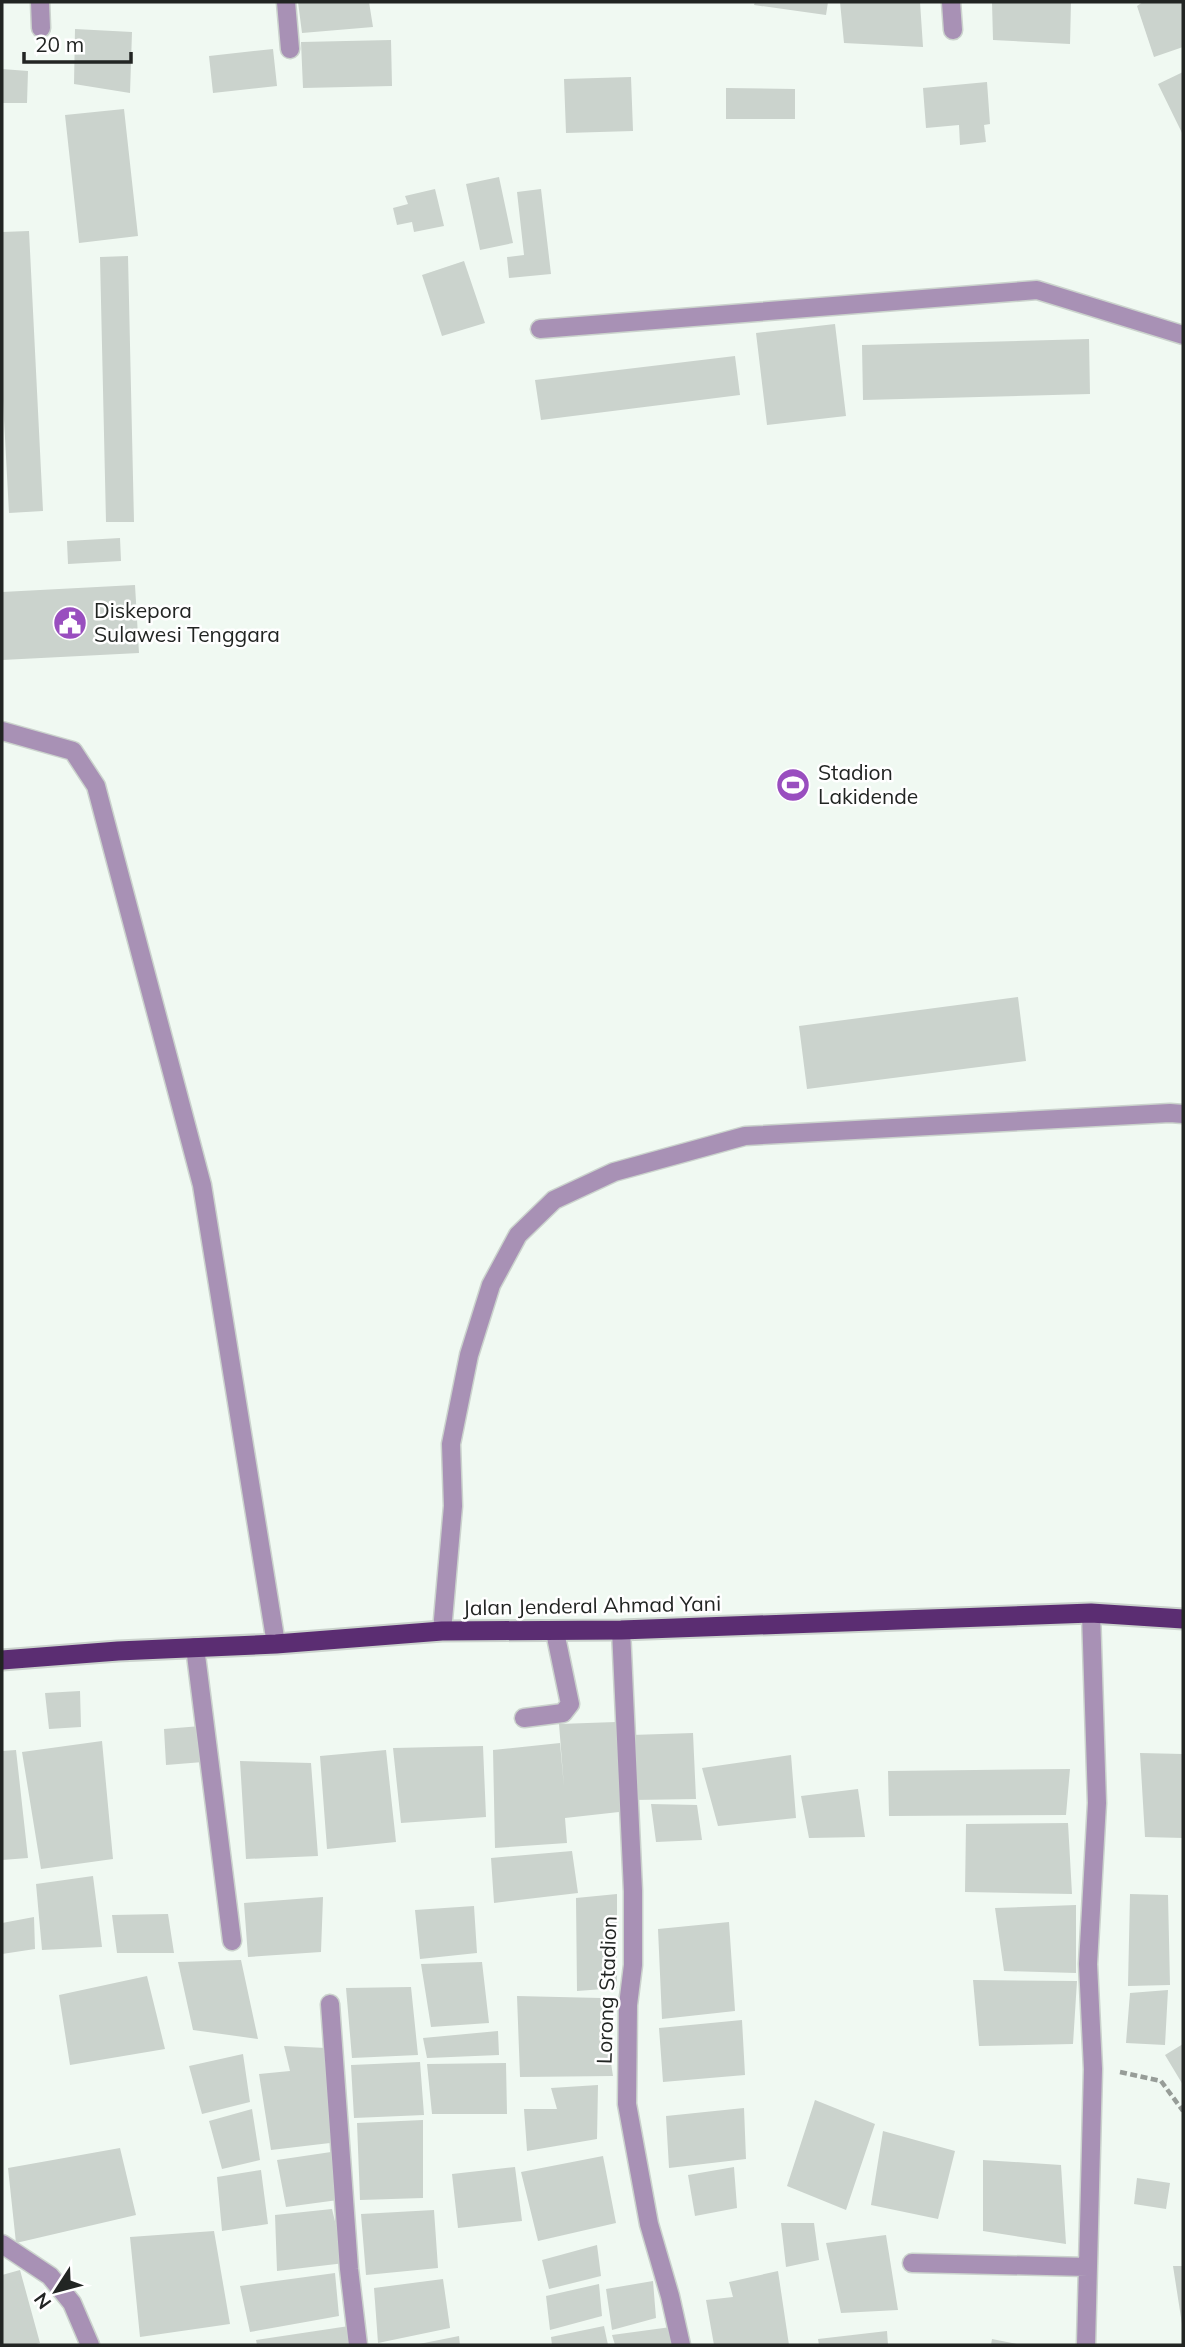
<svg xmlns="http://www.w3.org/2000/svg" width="1185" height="2347" font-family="Mulish,sans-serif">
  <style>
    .building { fill: #cbd3cd }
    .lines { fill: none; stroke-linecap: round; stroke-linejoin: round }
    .service-casing { stroke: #cbd3cd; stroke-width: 21 }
    .minor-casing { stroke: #cbd3cd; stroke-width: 21 }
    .trunk-casing { stroke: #cbd3cd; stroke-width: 23 }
    .path { stroke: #979d98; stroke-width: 4.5; stroke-dasharray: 7 3.5; stroke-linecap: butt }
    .service { stroke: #a891b5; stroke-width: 18 }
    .minor { stroke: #a891b5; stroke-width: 18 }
    .trunk { stroke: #5b2d72; stroke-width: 19 }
    .labels { text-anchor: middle; stroke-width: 5; stroke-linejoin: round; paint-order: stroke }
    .poi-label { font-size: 21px; fill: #222523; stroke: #fff; text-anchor: start }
    .street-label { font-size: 21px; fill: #222523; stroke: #fff }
  </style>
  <rect width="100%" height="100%" fill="#f0f9f2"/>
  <path class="building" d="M298 2H369L373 27 302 33Z
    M755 2H828L826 15 754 5Z
    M840 2H920L923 47 844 43Z
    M992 2H1071L1070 44 993 40Z
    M1143 2H1183V47L1154 57 1137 6Z
    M75 29 132 32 130 93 74 84Z
    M391 40 392 86 303 88 301 42Z
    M273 49 277 86 213 93 209 56Z
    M2 69 28 71 27 103H2Z
    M1183 72V135L1158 84Z
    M631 77 633 131 566 133 564 79Z
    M987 82 990 124 984 125 986 142 960 145 959 125 926 128 923 88Z
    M726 88 795 89V119H726Z
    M124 109 138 236 79 243 65 115Z
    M499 177 513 243 480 250 466 184Z
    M435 189 444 226 414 232 412 222 397 225 393 208 408 204 405 196Z
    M541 189 551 274 509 278 507 257 524 255 517 192Z
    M29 231 43 511 9 513 2 382V232Z
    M128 256 134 522H106L100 257Z
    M464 261 485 323 442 336 422 275Z
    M835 324 846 416 767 425 756 333Z
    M1089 339 1090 394 863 400 862 345Z
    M735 356 740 395 541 420 535 380Z
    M120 538 121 561 68 564 67 541Z
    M135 585 139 653 2 660V592Z
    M1018 997 1026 1061 807 1089 799 1026Z
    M80 1691 81 1727 49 1729 45 1693Z
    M616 1722 628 1811 565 1818 567 1843 495 1848 493 1750 560 1743 564 1787 559 1724Z
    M201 1726 203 1762 166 1765 164 1729Z
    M693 1733 696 1799 633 1800 631 1735Z
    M102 1741 113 1859 41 1869 22 1752Z
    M483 1746 486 1817 401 1823 393 1748Z
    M16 1750 28 1858 2 1860V1751Z
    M386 1750 396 1842 327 1849 320 1756Z
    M1140 1753 1183 1754V1838L1145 1837Z
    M791 1755 796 1818 718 1826 702 1768Z
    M240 1761 311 1763 318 1856 246 1859Z
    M1070 1769 1066 1815 889 1816 888 1771Z
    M858 1789 865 1837 809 1838 801 1796Z
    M651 1804 697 1805 702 1840 656 1842Z
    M1068 1823 1072 1894 965 1892 966 1824Z
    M572 1851 578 1893 494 1903 491 1858Z
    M93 1876 102 1947 42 1950 36 1884Z
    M617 1894V1988L577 1991 576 1898Z
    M1130 1894 1168 1895 1170 1985 1128 1986Z
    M323 1897 321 1952 248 1957 244 1903Z
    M1076 1905V1973L1004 1971 995 1908Z
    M474 1906 477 1953 420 1959 415 1910Z
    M168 1914 174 1953H117L112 1915Z
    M34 1917 35 1949 2 1954V1923Z
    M729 1922 735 2011 662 2019 658 1929Z
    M241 1960 258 2039 193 2030 178 1962Z
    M482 1962 489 2023 431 2027 421 1964Z
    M147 1976 165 2049 70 2065 59 1995Z
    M973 1980 1077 1981 1073 2044 979 2046Z
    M411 1987 418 2055 352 2058 346 1988Z
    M1168 1990 1165 2045 1126 2043 1130 1993Z
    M517 1996 601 1998 613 2076 520 2077Z
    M742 2020 745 2075 663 2082 659 2028Z
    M498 2031 499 2055 427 2058 423 2038Z
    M1183 2044V2085L1165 2055Z
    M284 2046 326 2048 330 2143 271 2150 259 2074 290 2071Z
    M243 2054 250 2102 202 2114 189 2066Z
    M420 2062 424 2115 354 2118 351 2065Z
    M506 2063 507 2114H432L427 2064Z
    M598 2085 597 2139 527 2151 524 2109H557L551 2088Z
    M815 2100 875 2124 846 2210 787 2186Z
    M744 2108 746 2159 669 2168 666 2116Z
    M252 2109 260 2160 222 2169 209 2121Z
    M423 2120V2198L360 2200 357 2123Z
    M883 2131 955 2151 938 2219 871 2205Z
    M120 2148 136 2215 16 2243 8 2168Z
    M331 2152 338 2200 286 2207 277 2160Z
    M603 2156 616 2223 538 2241 521 2172Z
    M983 2160 1061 2165 1066 2244 983 2231Z
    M515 2167 522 2221 458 2228 452 2174Z
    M734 2167 737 2208 695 2216 688 2175Z
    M261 2170 268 2224 222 2231 217 2177Z
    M1137 2178 1170 2183 1166 2209 1134 2204Z
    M332 2209 345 2263 277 2271 275 2215Z
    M434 2210 438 2268 366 2275 361 2214Z
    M781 2223H814L819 2260 786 2267Z
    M214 2231 230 2324 140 2337 130 2237Z
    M886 2235 898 2310 841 2313 826 2243Z
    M597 2245 601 2276 549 2289 542 2260Z
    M1173 2266H1183V2324H1182Z
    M20 2270 40 2343 32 2345H2V2275Z
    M778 2271 789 2345H714L706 2300 733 2297 729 2282Z
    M335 2273 339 2316 250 2332 240 2286Z
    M443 2279 450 2328 378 2343 374 2288Z
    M653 2281 656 2318 612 2330 606 2289Z
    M599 2284 602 2316 550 2330 546 2296Z
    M349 2326 352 2345H257L256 2340Z
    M604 2326 608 2345H552L551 2337Z
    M671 2327 674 2345H615L612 2335Z
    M887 2331 888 2345H819L818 2339Z
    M459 2336 460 2345H419V2344Z
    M992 2339 1017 2344V2345H991Z"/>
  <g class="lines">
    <g class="service-casing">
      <path id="service" d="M951 2 953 30
        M540 329 1037 290 1183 335
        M2 731 73 751 96 786 202 1185 276 1644
        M442 1631 453 1506 451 1444 469 1355 491 1285 518 1235 554 1200 614 1172 745 1136 1170 1113 1183 1114
        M195 1647 232 1941
        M524 1718 563 1713 570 1704 555 1632"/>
    </g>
    <g class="minor-casing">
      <path id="minor" d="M40 2 41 28
        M286 2 290 49
        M621 1630 633 1891V1965L628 2005 627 2104 649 2224 670 2296 681 2345
        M330 2004 349 2269 358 2345
        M2 2244 50 2276 72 2303 90 2345
        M912 2263 1088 2267
        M1086 2345 1093 2069 1088 1964 1097 1803 1091 1613"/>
    </g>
    <g class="trunk-casing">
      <path id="trunk" d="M2 1660 118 1651 276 1644 442 1631 621 1630 1091 1613 1183 1619"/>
    </g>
    <path class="path" d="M1120 2072 1161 2081 1183 2111"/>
    <use href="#service" class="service"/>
    <use href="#minor" class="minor"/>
    <use href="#trunk" class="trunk"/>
  </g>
  <defs>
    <g id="civic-disc" transform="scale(1.75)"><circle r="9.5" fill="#994ebf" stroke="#fff"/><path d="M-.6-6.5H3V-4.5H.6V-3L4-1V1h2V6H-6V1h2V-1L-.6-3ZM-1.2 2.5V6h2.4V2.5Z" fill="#fff"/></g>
    <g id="stadium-disc" transform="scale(1.75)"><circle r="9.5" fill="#994ebf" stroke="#fff"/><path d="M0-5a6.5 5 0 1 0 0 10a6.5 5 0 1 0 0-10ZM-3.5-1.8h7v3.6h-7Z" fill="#fff"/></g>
  </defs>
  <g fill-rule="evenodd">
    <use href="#civic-disc" x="70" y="623"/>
    <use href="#stadium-disc" x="793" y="785"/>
  </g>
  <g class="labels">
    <g class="poi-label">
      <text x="94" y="618">Diskepora<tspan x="94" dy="24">Sulawesi Tenggara</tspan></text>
      <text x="818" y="780">Stadion<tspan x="818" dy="24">Lakidende</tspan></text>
    </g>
    <g class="street-label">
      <text transform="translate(592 1606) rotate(-1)" y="7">Jalan Jenderal Ahmad Yani</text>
      <text transform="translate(607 1990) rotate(-88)" y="7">Lorong Stadion</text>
    </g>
  </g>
  <rect width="1185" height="2347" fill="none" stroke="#222523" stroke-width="7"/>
  <g transform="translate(56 2291) rotate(234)" stroke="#ffffff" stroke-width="5" paint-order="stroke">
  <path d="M0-5L12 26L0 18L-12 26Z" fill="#222523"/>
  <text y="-10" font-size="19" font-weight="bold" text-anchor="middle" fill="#222523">N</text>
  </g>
  <path d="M24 52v10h107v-10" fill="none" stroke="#222523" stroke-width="3.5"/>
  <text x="35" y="52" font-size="21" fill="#222523" stroke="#ffffff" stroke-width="5" paint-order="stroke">20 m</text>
</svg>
